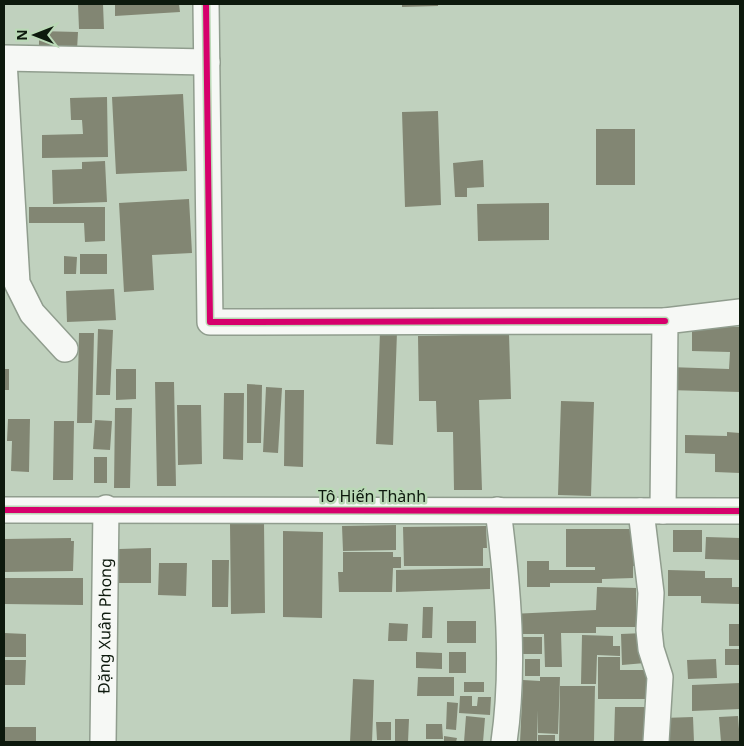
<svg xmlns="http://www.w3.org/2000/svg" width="744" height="746" font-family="'Noto Sans',sans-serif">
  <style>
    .building { fill: #828673 }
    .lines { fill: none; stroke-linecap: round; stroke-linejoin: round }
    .street-casing { stroke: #909d8e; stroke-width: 28 }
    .street { stroke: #f6f8f5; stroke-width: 25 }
    .cycleway-casing { stroke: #bad9b6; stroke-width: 9 }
    .cycleway { stroke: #d6006c; stroke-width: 6 }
    .labels { text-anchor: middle; stroke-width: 5; stroke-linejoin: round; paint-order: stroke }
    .street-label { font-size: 16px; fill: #0d190d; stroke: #bad9b6 }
  </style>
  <rect width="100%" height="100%" fill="#c0d1be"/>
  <path class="building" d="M78 4H103L104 29H79Z
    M115 4H179L180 12 115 16Z
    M402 4H438V6L402 7Z
    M39 31 78 32 77 50 39 49Z
    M183 94 187 171 116 174 112 97Z
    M107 97 108 157 42 158V135L83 134 82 120H71L70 98Z
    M438 111 441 205 405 207 402 112Z
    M596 129H635V185H596Z
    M483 160 484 187 467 188V197H455L453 163Z
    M105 161 107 202 53 204 52 170 82 169V162Z
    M189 199 192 253 152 255 154 290 124 292 119 203Z
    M549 203V240L478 241 477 204Z
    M29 207H105V241L85 242 84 223H29Z
    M80 254H107V274H80Z
    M64 256 77 257 76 274H64Z
    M114 289 116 320 67 322 66 291Z
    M692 326 740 327V392L668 390V367L729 369 730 352 692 351Z
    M98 329 113 330 110 395H96Z
    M380 332H397L393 445 376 444Z
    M79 333H94L92 423H77Z
    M509 334 511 399 479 400 482 490H454L453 432H437L436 401H419L418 336Z
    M4 369H9V390H4Z
    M116 369H136V399L116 400Z
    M155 382H174L176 486H157Z
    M247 384 262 385 261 443H247Z
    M266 387 282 388 278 453 263 452Z
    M285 390H304L303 467 284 466Z
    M224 393H244L243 460 223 459Z
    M561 401 594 402 591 496 558 495Z
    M177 405H201L202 464 178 465Z
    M115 408H132L130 488H114Z
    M8 419H30L29 472 11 471 12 441H7Z
    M95 420 112 421 110 450 93 449Z
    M54 421H74L73 480H53Z
    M727 432 740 433V473L715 472V454L685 453V435L727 436Z
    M94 457H107V483H94Z
    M264 523 265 613 231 614 230 524Z
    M396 525V550L343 551 342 526Z
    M486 526 487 548H483V566H404L403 527Z
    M566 529H639V566H633V578L602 579V583H550V587H527V561H549V570H595V567H566Z
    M673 530H702V552H673Z
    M283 531 323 532 322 618 283 617Z
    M706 537 740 538V560L705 559Z
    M71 538V541H74L73 571 4 572V539Z
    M151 548V583H119V549Z
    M343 552H393V557H401V568H393L392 592H339L338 572H343Z
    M212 560H229L228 607H212Z
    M159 563H187L186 596 158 595Z
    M490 568V589L396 592V570Z
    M668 570 705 571V578H732V587H740V604L701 603V596H668Z
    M4 578H83V605L4 604Z
    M597 587 636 588V627H596V633H561L562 667H545L544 634H511V614L596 610Z
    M423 607H433L432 638H422Z
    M447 621H476V643H447Z
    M389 623 408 624 407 641H388Z
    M729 624H740V646H729Z
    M4 633 26 634V657H4Z
    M644 633 645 663 622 665 621 634Z
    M582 635 613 636V646H620V656L597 655 596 684H581Z
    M522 637H542V654H521Z
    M725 649H740V665H725Z
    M416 652 442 653V669L416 668Z
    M449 652H466V673H449Z
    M598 657H620V670H648V699H598Z
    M525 659H540V676H525Z
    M716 659 717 678 688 679 687 660Z
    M5 660H26L25 685H4Z
    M418 677H454V696H417Z
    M540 677H560L558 734 538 733V710L537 742H520L523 680 540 681Z
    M353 679 374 680 373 716H366H373L372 742H350Z
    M464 682H484V692H464Z
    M740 683V709L692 711V685Z
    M560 686H595L594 742H559Z
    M460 696H472V706H477L478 697H491L490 715 459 713Z
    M447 702 458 703 456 730 446 729Z
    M615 707H647L646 742H614Z
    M466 716 485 718 483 742H464Z
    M738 716 740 742H721L719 717Z
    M693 717 694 742H664L663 718Z
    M395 719H409L408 742H395Z
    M376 722H391V740H377Z
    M426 724H442L443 739H426Z
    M4 727H36V742H4Z
    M538 735H555V742H538Z
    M444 736 457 738 456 742H444Z"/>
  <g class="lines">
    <g class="street-casing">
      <g id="street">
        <path d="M206 4 210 322 665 321"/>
        <path d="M4 58 207 62"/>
        <path d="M4 61 17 283 32 313 65 349"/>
        <path d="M4 510 740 511"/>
        <path d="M498 510C508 587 515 666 504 742"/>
        <path d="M641 511 651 593 649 630 651 649 660 677 656 742"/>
        <path d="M663 511 665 321 740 312"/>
        <path id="s1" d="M103 742 106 508"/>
      </g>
    </g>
    <use href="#street" class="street"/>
    <g class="cycleway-casing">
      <path id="cycleway" d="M206 4 210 322 665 321
        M4 510 740 511"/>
    </g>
    <use href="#cycleway" class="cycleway"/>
  </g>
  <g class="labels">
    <g class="street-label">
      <text x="372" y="502">Tô Hiến Thành</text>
      <text dy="6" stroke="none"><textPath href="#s1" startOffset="116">Đặng Xuân Phong</textPath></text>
    </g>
  </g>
  <rect width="744" height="746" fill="none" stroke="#0d190d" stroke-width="10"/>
  <g transform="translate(35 35) rotate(270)" stroke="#bad9b6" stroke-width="4" paint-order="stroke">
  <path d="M0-4L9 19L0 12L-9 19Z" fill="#0d190d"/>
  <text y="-8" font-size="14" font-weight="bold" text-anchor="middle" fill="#0d190d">N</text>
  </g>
</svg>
